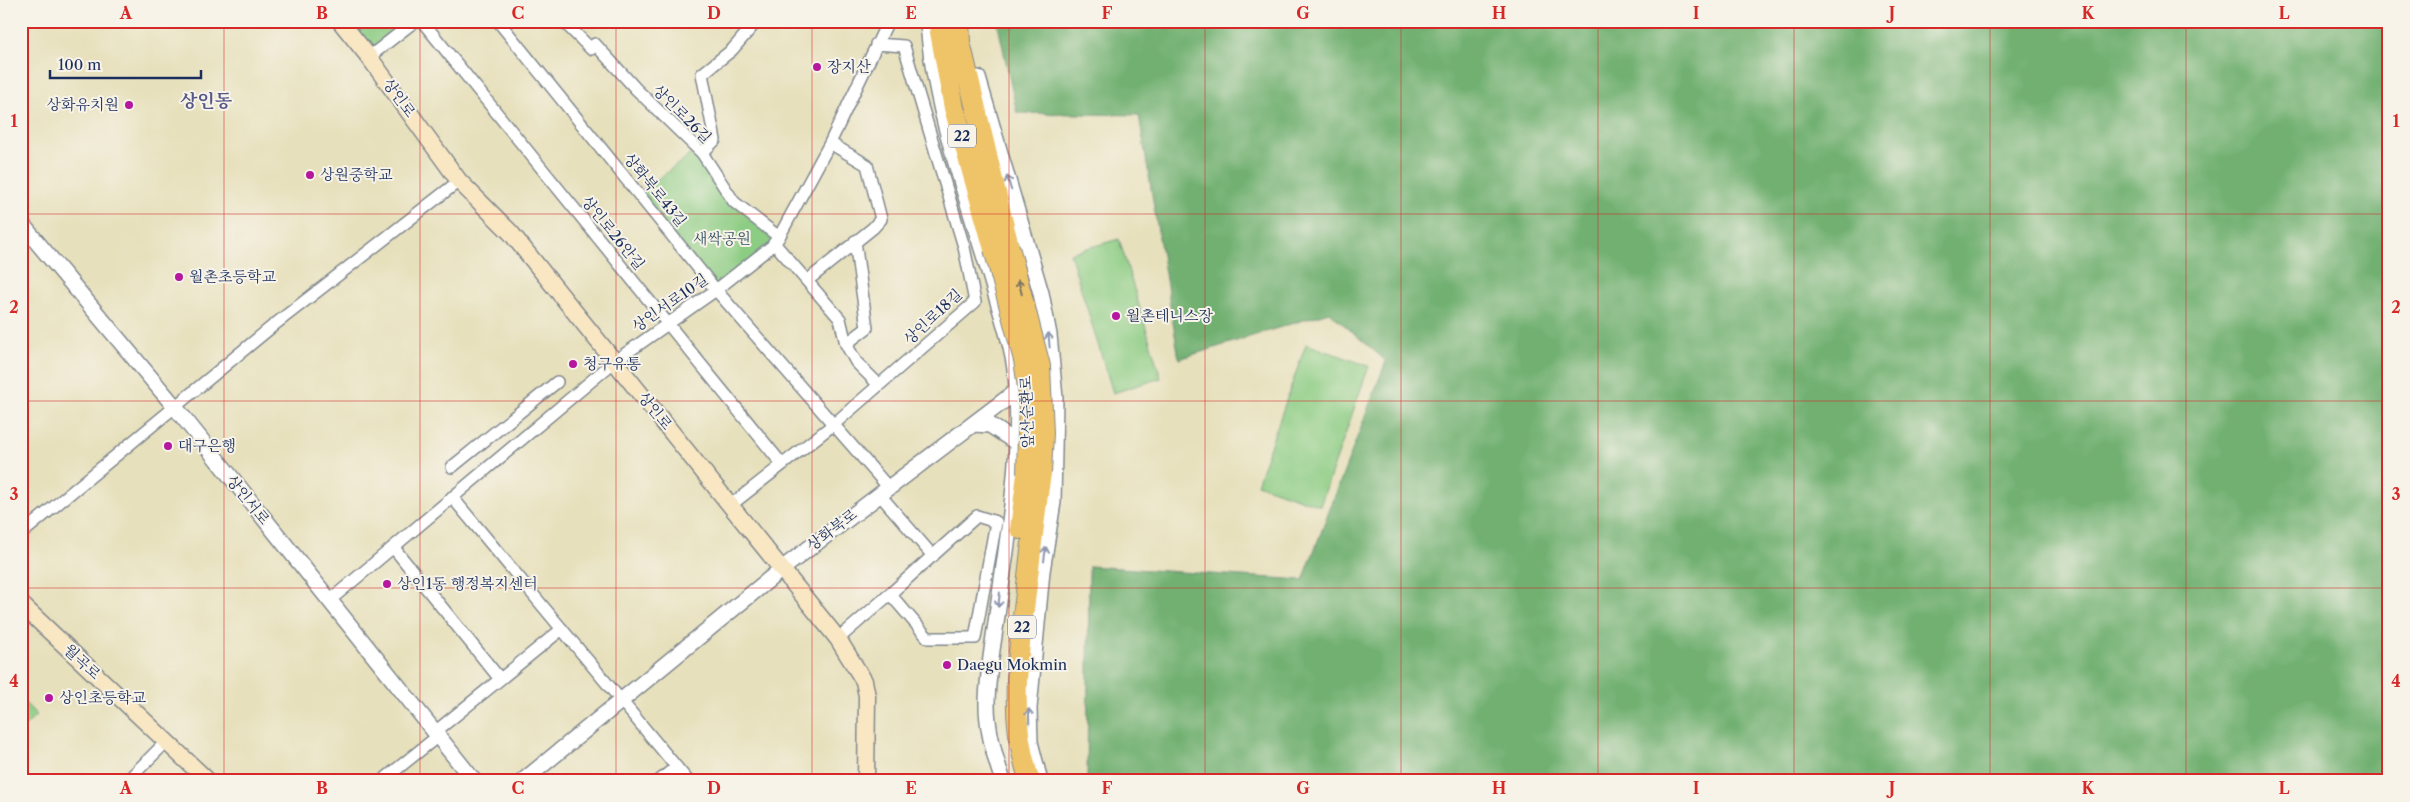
<svg xmlns="http://www.w3.org/2000/svg" width="2410" height="802" font-family="'Libre Caslon Text','Noto Serif KR',serif">
  <style>
    .green { fill: #8ccc83; stroke: #547e70 }
    .forest { fill: #71b071; stroke: #467068 }
    .lines { fill: none; stroke-linecap: round; stroke-linejoin: round }
    .minor-casing { stroke: #81888d; stroke-width: 14 }
    .tertiary-casing { stroke: #81888d; stroke-width: 18 }
    .secondary-casing { stroke: #81888d; stroke-width: 19 }
    .trunk-casing { stroke: #81888d; stroke-width: 22 }
    .minor { stroke: #fff; stroke-width: 11 }
    .tertiary { stroke: #fff; stroke-width: 15 }
    .secondary { stroke: #f9e7c3; stroke-width: 16 }
    .trunk { stroke: #efc469; stroke-width: 20 }
    .trunk-bridge-casing { stroke: #81888d; stroke-width: 22; stroke-linecap: butt }
    .trunk-bridge { stroke: #efc469; stroke-width: 20 }
    .oneway { stroke: #8d97ae }
    .oneway2 { stroke: #7a7263 }
    .grid { fill: none; stroke: #d62828; stroke-width: 1; stroke-opacity: 0.55 }
    .poi-dot { fill: #b5179e; stroke: #f7f3e8; stroke-width: 2 }
    .labels { text-anchor: middle; stroke-width: 4; stroke-linejoin: round; paint-order: stroke }
    .shield { fill: #f7f3e8; stroke: #5d6a87; stroke-width: 1 }
    .shield-label { font-size: 14px; font-weight: bold; fill: #1b2f5e }
    .poi-label { font-size: 15px; fill: #1b2f5e; stroke: #f7f3e8; text-anchor: start }
    .street-label { font-size: 15px; fill: #1b2f5e; stroke: #f7f3e8 }
    .park-label { font-size: 15px; fill: #375667; stroke: #f7f3e8 }
    .quarter-label { font-size: 18px; font-weight: bold; fill: #565888; stroke: #f7f3e8 }
    .neatline { fill: none; stroke: #d62828; stroke-width: 2 }
    .grid-label { font-size: 16px; text-anchor: middle; font-weight: bold; fill: #d62828 }
  </style>
  <rect width="100%" height="100%" fill="#f7f3e8"/>
  <filter id="ink" filterUnits="userSpaceOnUse"><feTurbulence type="fractalNoise" baseFrequency=".02" numOctaves="2"/><feDisplacementMap in="SourceGraphic" scale="10" xChannelSelector="R" yChannelSelector="G"/><feConvolveMatrix kernelMatrix="1 2 1 2 8 2 1 2 1" color-interpolation-filters="sRGB"/></filter>
  <filter id="wash" filterUnits="userSpaceOnUse"><feTurbulence type="fractalNoise" baseFrequency=".0096" numOctaves="4" result="noise"/><feDisplacementMap in="SourceGraphic" scale="20" xChannelSelector="R" yChannelSelector="G"/><feGaussianBlur stdDeviation="1.12" result="paint"/><feColorMatrix in="noise" values="0 0 0 0 0 0 0 0 0 0 0 0 0 0 0 0 0 1.4 0 .05"/><feComposite in="paint" operator="in"/></filter>
  <g filter="url(#wash)">
    <rect width="100%" height="100%" fill="#e7e0bc"/>
    <path class="green" d="M341 21H415L369 57Z
      M698 149 734 202 779 237 716 290 639 193Z
      M1119 239 1161 378 1113 393 1070 253Z
      M1306 344 1369 366 1320 506 1257 484Z
      M21 699 37 715 21 730Z"/>
    <path class="forest" d="M997 21H2389V781H1087L1089 566 1303 580 1386 361 1329 312 1179 359 1139 115 1017 113Z"/>
  </g>
  <g filter="url(#ink)">
    <g class="lines">
      <g class="minor-casing">
        <path id="minor" d="M422 21 781 463
          M498 21 716 290 889 488
          M563 21 591 49 595 44 636 89 702 153 734 202 779 237
          M369 57 415 21
          M702 153 715 140 702 74 732 50 757 21
          M774 243 840 319 846 344 856 362 879 385
          M808 280 873 228 881 219 867 165 830 143
          M846 344 867 328 855 241
          M452 467 557 382
          M880 495 933 556
          M452 497 688 781
          M731 505 834 424 975 302 964 247 904 46 876 44
          M21 534 274 325 459 181
          M393 547 500 679
          M329 601 615 361 716 290 772 246 779 237 830 143 888 21
          M838 639 890 594 928 638H975L996 522 977 516 890 594
          M435 732 562 629
          M127 781 167 741
          M382 781 438 736
          M659 781 676 767"/>
      </g>
      <g class="tertiary-casing">
        <path id="tertiary" d="M928 21C933 107 969 202 993 285 1003 320 1016 354 1017 391 1021 469 1006 546 996 623 992 650 987 678 987 705 987 729 995 758 1003 781
          M978 78 1041 293 1049 335 1055 398 1053 502 1042 571 1029 708 1030 742 1040 781
          M21 223 175 407 474 781
          M973 424 990 425 1017 443
          M523 781 783 568 1022 387"/>
      </g>
      <g class="secondary-casing">
        <path id="secondary" d="M340 21 369 57 459 181 511 233 838 639 864 681 867 696 866 781
          M21 604 208 781"/>
      </g>
      <g class="trunk-casing">
        <path id="trunk" d="M938 21 954 108 994 249
          M959 21 960 42 1009 247
          M1020 529 1027 474
          M1030 781C1008 718 1018 658 1026 593 1031 553 1035 513 1041 473"/>
      </g>
      <use href="#minor" class="minor"/>
      <use href="#tertiary" class="tertiary"/>
      <use href="#secondary" class="secondary"/>
      <use href="#trunk" class="trunk"/>
      <g class="trunk-bridge-casing">
        <path id="trunk-bridge" d="M1009 247 1040 366 1043 433 1041 473
          M994 249 1024 360 1029 395 1027 474"/>
      </g>
      <use href="#trunk-bridge" class="trunk-bridge"/>
    </g>
    <defs><path id="oneway-shaft" d="M-6 0H5M1.5-3L5.5 0L1.5 3" fill="none" stroke-width="1.6" stroke-linecap="round" stroke-linejoin="round" transform="scale(1.25)"/></defs>
    <g class="oneway">
      <use href="#oneway-shaft" transform="translate(1009 183) rotate(-107)"/>
      <use href="#oneway-shaft" transform="translate(1049 340) rotate(-95)"/>
      <use href="#oneway-shaft" transform="translate(1045 554) rotate(-82)"/>
      <use href="#oneway-shaft" transform="translate(999 600) rotate(97)"/>
      <use href="#oneway-shaft" transform="translate(1029 716) rotate(-92)"/>
    </g>
    <use class="oneway2" href="#oneway-shaft" transform="translate(1020 287) rotate(-104)"/>
  </g>
  <path class="grid" d="M224 21V781M420 21V781M616 21V781M812 21V781M1009 21V781M1205 21V781M1401 21V781M1598 21V781M1794 21V781M1990 21V781M2186 21V781M21 214H2389M21 401H2389M21 588H2389"/>
  <g class="poi-dot">
    <circle cx="817" cy="67" r="5"/>
    <circle cx="129" cy="105" r="5"/>
    <circle cx="310" cy="175" r="5"/>
    <circle cx="179" cy="277" r="5"/>
    <circle cx="1116" cy="316" r="5"/>
    <circle cx="573" cy="364" r="5"/>
    <circle cx="168" cy="446" r="5"/>
    <circle cx="387" cy="584" r="5"/>
    <circle cx="947" cy="665" r="5"/>
    <circle cx="49" cy="698" r="5"/>
  </g>
  <g class="labels">
    <g class="shield">
      <rect x="948" y="124.5" width="28" height="23" rx="4"/>
      <rect x="1008" y="615.5" width="28" height="23" rx="4"/>
    </g>
    <g class="shield-label">
      <text x="962" y="141">22</text>
      <text x="1022" y="632">22</text>
    </g>
    <g class="poi-label">
      <text x="827" y="72">장지산</text>
      <text x="119" y="110" text-anchor="end">상화유치원</text>
      <text x="320" y="180">상원중학교</text>
      <text x="189" y="282">월촌초등학교</text>
      <text x="1126" y="321">월촌테니스장</text>
      <text x="583" y="369">청구유통</text>
      <text x="178" y="451">대구은행</text>
      <text x="397" y="589">상인1동 행정복지센터</text>
      <text x="957" y="670">Daegu Mokmin</text>
      <text x="59" y="703">상인초등학교</text>
    </g>
    <g class="street-label">
      <text transform="translate(399 98) rotate(54)" y="5">상인로</text>
      <text transform="translate(682 114) rotate(45)" y="5">상인로26길</text>
      <text transform="translate(655 190) rotate(51)" y="5">상화북로43길</text>
      <text transform="translate(613 233) rotate(51)" y="5">상인로26안길</text>
      <text transform="translate(670 303) rotate(-35)" y="5">상인서로10길</text>
      <text transform="translate(933 317) rotate(-43)" y="5">상인로18길</text>
      <text transform="translate(655 411) rotate(51)" y="5">상인로</text>
      <text transform="translate(1027 412) rotate(-92)" y="5">앞산순환로</text>
      <text transform="translate(248 500) rotate(51)" y="5">상인서로</text>
      <text transform="translate(832 530) rotate(-37)" y="5">상화북로</text>
      <text transform="translate(82 662) rotate(43)" y="5">월곡로</text>
    </g>
    <g class="park-label">
      <text x="722" y="244">새싹공원</text>
    </g>
    <g class="quarter-label">
      <text x="206" y="107">상인동</text>
    </g>
  </g>
  <rect width="2410" height="802" fill="none" stroke="#f7f3e8" stroke-width="55"/>
  <path d="M50 70v8h151v-8" fill="none" stroke="#1b2f5e" stroke-width="2.5"/>
  <text x="58" y="70" font-size="15" fill="#1b2f5e" stroke="#f7f3e8" stroke-width="4" paint-order="stroke">100 m</text>
  <rect x="28" y="28" width="2354" height="746" class="neatline"/>
  <g class="grid-label">
    <text x="126" y="19">A</text>
    <text x="322" y="19">B</text>
    <text x="518" y="19">C</text>
    <text x="714" y="19">D</text>
    <text x="911" y="19">E</text>
    <text x="1107" y="19">F</text>
    <text x="1303" y="19">G</text>
    <text x="1499" y="19">H</text>
    <text x="1696" y="19">I</text>
    <text x="1892" y="19">J</text>
    <text x="2088" y="19">K</text>
    <text x="2284" y="19">L</text>
    <text x="14" y="127">1</text>
    <text x="2396" y="127">1</text>
    <text x="14" y="313">2</text>
    <text x="2396" y="313">2</text>
    <text x="14" y="500">3</text>
    <text x="2396" y="500">3</text>
    <text x="14" y="687">4</text>
    <text x="2396" y="687">4</text>
    <text x="126" y="794">A</text>
    <text x="322" y="794">B</text>
    <text x="518" y="794">C</text>
    <text x="714" y="794">D</text>
    <text x="911" y="794">E</text>
    <text x="1107" y="794">F</text>
    <text x="1303" y="794">G</text>
    <text x="1499" y="794">H</text>
    <text x="1696" y="794">I</text>
    <text x="1892" y="794">J</text>
    <text x="2088" y="794">K</text>
    <text x="2284" y="794">L</text>
  </g>
</svg>
